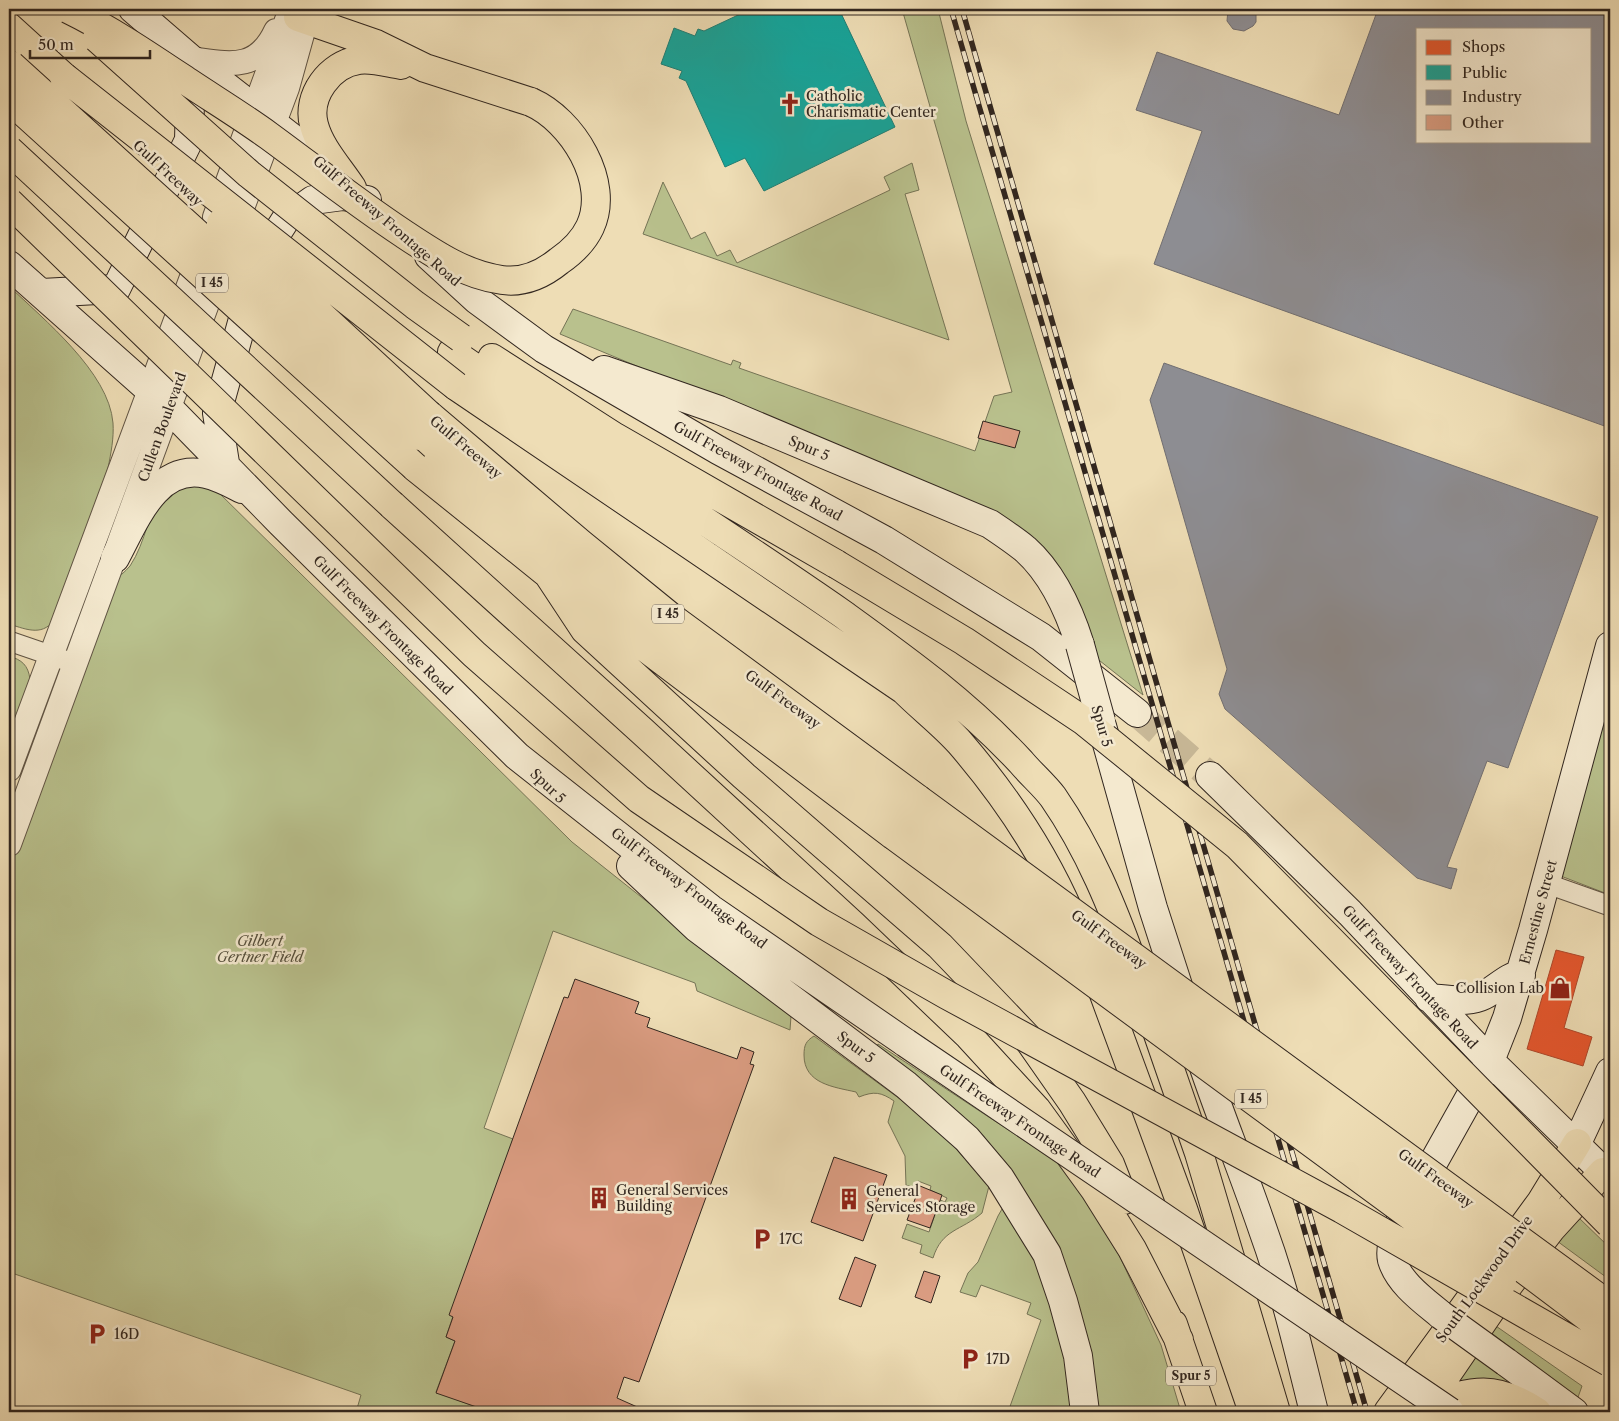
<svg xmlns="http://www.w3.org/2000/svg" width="1619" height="1421" font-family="'Libre Caslon Text',serif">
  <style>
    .green { fill: #b9c18d; stroke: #757456 }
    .shops { fill: #e4572e; stroke: #ae482a }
    .public { fill: #17a398; stroke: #1f7e74 }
    .industry { fill: #8d8d92; stroke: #716e70; fill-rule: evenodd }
    .building { fill: #da9c81; stroke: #31261f }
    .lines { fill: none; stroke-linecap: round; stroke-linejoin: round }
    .secondary-tunnel { stroke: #c8b897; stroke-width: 28; stroke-dasharray: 28 14; stroke-linecap: butt }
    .minor-casing { stroke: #605444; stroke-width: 21 }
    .tertiary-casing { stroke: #605444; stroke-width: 26 }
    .secondary-casing { stroke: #31261f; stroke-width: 30 }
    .primary-casing { stroke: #31261f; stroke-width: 30 }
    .motorway-casing { stroke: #31261f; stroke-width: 30 }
    .minor { stroke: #f4e9cf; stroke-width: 19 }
    .tertiary { stroke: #f4e9cf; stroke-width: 24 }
    .secondary { stroke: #f4e9cf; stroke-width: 28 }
    .primary { stroke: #eeddb5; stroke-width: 28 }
    .motorway { stroke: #eeddb5; stroke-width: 28 }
    .rail-casing { stroke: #31261f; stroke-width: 5.5 }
    .rail { stroke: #f4e9cf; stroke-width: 4; stroke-dasharray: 11; stroke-linecap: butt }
    .secondary-bridge-casing { stroke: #31261f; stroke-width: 30; stroke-linecap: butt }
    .motorway-bridge-casing { stroke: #31261f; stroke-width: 30; stroke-linecap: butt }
    .secondary-bridge { stroke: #f4e9cf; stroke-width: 28 }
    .motorway-bridge { stroke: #eeddb5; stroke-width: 28 }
    .labels { text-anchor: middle; stroke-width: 5; stroke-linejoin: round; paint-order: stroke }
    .shield { fill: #f4e9cf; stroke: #6c6054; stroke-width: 1 }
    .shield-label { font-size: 12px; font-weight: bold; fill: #31261f }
    .poi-label { font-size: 14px; fill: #31261f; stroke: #f4e9cf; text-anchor: start }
    .street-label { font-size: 14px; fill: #31261f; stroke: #f4e9cf }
    .park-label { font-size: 14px; font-style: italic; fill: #534d3a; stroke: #f4e9cf }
  </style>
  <rect width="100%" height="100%" fill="#eeddb5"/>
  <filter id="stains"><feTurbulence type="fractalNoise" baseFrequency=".004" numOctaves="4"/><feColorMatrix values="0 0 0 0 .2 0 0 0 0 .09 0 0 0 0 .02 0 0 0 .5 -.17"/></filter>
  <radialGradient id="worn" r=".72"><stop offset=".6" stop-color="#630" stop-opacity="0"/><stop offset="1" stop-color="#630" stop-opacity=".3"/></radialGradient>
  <path class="green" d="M902 9H938L966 121 1143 695 1095 657 1063 576 835 449 560 334 573 309 731 365 733 360 741 363 739 368 975 451 994 396 1012 392Z
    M912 163 919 190 905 194 949 340 643 234 663 182 691 239 705 232 717 256 730 250 737 263 890 190 884 177Z
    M9 286C43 319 109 372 113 423 114 438 111 453 108 468L56 617C44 637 28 630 9 624Z
    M207 481 572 842 791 1016 790 1030 697 991 695 983 553 931 484 1128 513 1139 446 1337 455 1341 436 1392 490 1412H356L361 1395 9 1272V870L113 583C118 577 125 572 130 566 146 542 149 510 164 485Z
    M9 656C22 660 28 665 30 679L9 738Z
    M1610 677V895L1553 873Z
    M814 1036 934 1124 989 1186 982 1213C961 1231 942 1229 933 1258L920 1253 922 1245 902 1238 907 1224 929 1232 940 1200 945 1202 947 1198 930 1190 931 1186 918 1181 915 1188 906 1185 905 1156 888 1122 894 1101C881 1092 874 1091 859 1097L856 1092C834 1087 804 1084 804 1055 804 1045 806 1041 814 1036Z
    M878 1044 1066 1168 1120 1257 1161 1345 1181 1412H1095L1060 1262 874 1050Z
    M1007 1207 1046 1279 1077 1412H1008L1041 1320 1027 1314 1031 1303 981 1285 976 1297 960 1292 968 1273 978 1262 998 1216 1002 1209Z
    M1577 1216 1610 1248V1280L1557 1241Z
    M1493 1324 1582 1386 1577 1400 1489 1331Z
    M1475 1354 1525 1390 1451 1389Z"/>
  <path class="shops" d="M1556 950 1584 957 1564 1028 1592 1037 1583 1066 1527 1049Z"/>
  <path class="public" d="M751 9H839L895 127 764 191 745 158 725 167 686 81 679 78 682 71 661 64 674 28 695 36 698 29 704 31Z"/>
  <path class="industry" d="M1228 9H1256V22L1253 26 1244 31 1233 29 1227 21Z
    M1378 9H1610V428L1154 264 1202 131 1136 110 1157 52 1339 115ZM1418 29H1590V141H1418Z
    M1164 363 1598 517 1508 768 1487 761 1447 867 1457 869 1451 889 1417 878 1225 709 1219 694 1227 669 1150 400Z"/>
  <path class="building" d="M983 421 1020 431 1015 448 978 438Z
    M575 979 639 1002 635 1013 650 1018 647 1027 737 1059 741 1047 754 1052 750 1064 754 1065 639 1382 624 1377 617 1398 644 1410 643 1412H491L436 1393 455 1341 446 1337 453 1317 449 1315 564 997 568 998Z
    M834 1157 887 1175 863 1241 811 1222Z
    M920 1186 942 1195 930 1228 907 1220Z
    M855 1257 876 1265 861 1307 839 1299Z
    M924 1271 940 1276 931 1303 915 1297Z"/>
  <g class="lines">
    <path class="secondary-tunnel" d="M1137 713 1210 776"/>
    <g class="minor-casing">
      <path id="minor" d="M9 641 76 664
        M1545 883 1610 906"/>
    </g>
    <g class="tertiary-casing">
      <path id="tertiary" d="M191 59C229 64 257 72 276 31
        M215 217 291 9
        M233 232 287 88 309 9
        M9 769 201 253
        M9 844 220 268"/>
    </g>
    <g class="secondary-casing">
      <path id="secondary" d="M133 9 191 59 296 141
        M429 256 477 300 544 349 718 450 884 540 1041 637 1137 713
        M9 265 160 399 281 523 517 756 711 909 906 1043
        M42 293 116 289 189 140 191 62
        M604 370 719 410 990 524C1002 532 1014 540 1025 549 1053 574 1069 610 1080 645
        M225 463 217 413 259 261 286 219 313 200 343 196 367 200
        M115 558C134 523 156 462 206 474 219 477 230 483 242 489
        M1102 726 1153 908 1184 1004
        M1210 776 1350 913 1490 1061 1610 1178
        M631 866 697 928 906 1085 967 1139 1000 1178 1047 1254 1063 1301 1078 1356 1085 1412
        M1429 998C1445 999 1464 1003 1480 997 1494 992 1508 975 1521 975
        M1198 1050C1218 1111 1243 1171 1264 1233 1285 1291 1299 1352 1314 1412
        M1577 1143 1610 1072
        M1441 1315C1423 1300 1399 1283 1392 1260 1389 1247 1396 1234 1400 1222L1490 1061 1507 1018 1533 930 1610 646
        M1506 1362 1574 1412"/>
    </g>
    <g class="primary-casing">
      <path id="primary" d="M1425 1406C1472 1391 1493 1383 1537 1412
        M1388 1412 1541 1202 1577 1143
        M1421 1412 1501 1295 1551 1229 1603 1172"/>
    </g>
    <g class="motorway-casing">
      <path id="motorway" d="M301 9 298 17 376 44 425 68 531 102
        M9 27 64 77
        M352 188C339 168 320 148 314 125 306 96 330 64 359 60 372 58 388 63 401 65
        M452 352C581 442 715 525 844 615 909 662 966 703 1021 762 1031 774 1044 785 1053 797 1089 849 1113 908 1134 967
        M492 358 615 437 836 564
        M456 386 904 690C922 708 943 724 960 743 1004 794 1043 852 1070 914
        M429 415 581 544 672 618 918 799
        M420 436C571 574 737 694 903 814
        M415 467 548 574 893 835
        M392 505 642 731 853 925 969 1036 1037 1110 1095 1190 1132 1249 1179 1340
        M548 574 585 630 744 776 940 946 1026 1036 1072 1102 1110 1164 1124 1200
        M1098 978 1183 1209 1253 1412
        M1152 1017 1199 1153 1276 1412
        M1173 1324 1203 1412"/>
    </g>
    <use href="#minor" class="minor"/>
    <use href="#tertiary" class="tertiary"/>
    <use href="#secondary" class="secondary"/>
    <use href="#primary" class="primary"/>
    <use href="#motorway" class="motorway"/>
    <g class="rail-casing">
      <path id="rail" d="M951 9 1357 1412
        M962 9 1367 1412"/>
    </g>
    <use href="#rail" class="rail"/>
    <g class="secondary-bridge-casing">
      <path id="secondary-bridge" d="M1080 645 1101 721
        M906 1043 1450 1412
        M1441 1315 1506 1362"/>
    </g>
    <g class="motorway-bridge-casing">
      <path id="motorway-bridge" d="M68 9C111 30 149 56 188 82 215 100 243 117 269 136 314 169 357 203 404 234 434 254 465 275 502 280 523 283 543 274 559 261 572 252 583 242 590 227 611 182 572 120 531 102
        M97 38 249 174 415 305 461 338
        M11 65 420 436
        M64 77 456 386
        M9 99 415 467
        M9 150 392 505
        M9 202 474 654 639 799 819 922 947 995 1342 1209 1609 1362
        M221 223 429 415
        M836 564 964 641 1084 721 1237 845 1610 1224
        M918 799 1610 1306
        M903 814 1461 1222 1610 1334
        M893 835 1502 1283"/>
    </g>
    <use href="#secondary-bridge" class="secondary-bridge"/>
    <use href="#motorway-bridge" class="motorway-bridge"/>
  </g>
  <defs>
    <g id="church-bare" transform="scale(1.725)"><path d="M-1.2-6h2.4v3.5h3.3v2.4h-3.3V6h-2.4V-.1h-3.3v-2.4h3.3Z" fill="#8f2418" stroke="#f4e9cf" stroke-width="2.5" paint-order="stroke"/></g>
    <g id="shop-bare" transform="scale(1.725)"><path d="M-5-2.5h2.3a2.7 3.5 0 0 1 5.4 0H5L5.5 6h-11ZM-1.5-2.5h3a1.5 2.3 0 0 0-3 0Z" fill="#8f2418" stroke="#f4e9cf" stroke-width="2.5" paint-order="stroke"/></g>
    <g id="building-bare" transform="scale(1.725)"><path d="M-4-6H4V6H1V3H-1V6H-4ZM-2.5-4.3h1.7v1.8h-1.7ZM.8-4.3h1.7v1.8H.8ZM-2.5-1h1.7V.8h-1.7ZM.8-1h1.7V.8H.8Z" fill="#8f2418" stroke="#f4e9cf" stroke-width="2.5" paint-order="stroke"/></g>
    <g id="parking-bare" transform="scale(1.725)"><path d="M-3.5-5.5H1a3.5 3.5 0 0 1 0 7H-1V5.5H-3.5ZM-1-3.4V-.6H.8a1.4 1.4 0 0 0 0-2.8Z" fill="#8f2418" stroke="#f4e9cf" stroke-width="2.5" paint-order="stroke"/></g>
  </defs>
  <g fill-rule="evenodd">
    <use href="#church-bare" x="790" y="104"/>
    <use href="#shop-bare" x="1560" y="988"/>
    <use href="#building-bare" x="599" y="1198"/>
    <use href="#building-bare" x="849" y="1199"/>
    <use href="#parking-bare" x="762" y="1239"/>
    <use href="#parking-bare" x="97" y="1334"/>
    <use href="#parking-bare" x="970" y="1359"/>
  </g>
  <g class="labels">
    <g class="shield">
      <rect x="196" y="273.5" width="32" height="19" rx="4"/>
      <rect x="652" y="604.5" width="32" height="19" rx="4"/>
      <rect x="1235" y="1089.5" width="32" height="19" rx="4"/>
      <rect x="1166" y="1366.5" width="50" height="19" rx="4"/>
    </g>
    <g class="shield-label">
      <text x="212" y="287">I 45</text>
      <text x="668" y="618">I 45</text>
      <text x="1251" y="1103">I 45</text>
      <text x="1191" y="1380">Spur 5</text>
    </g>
    <g class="poi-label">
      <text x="806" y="101">Catholic<tspan x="806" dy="16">Charismatic Center</tspan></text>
      <text x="1544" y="993" text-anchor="end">Collision Lab</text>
      <text x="616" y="1195">General Services<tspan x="616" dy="16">Building</tspan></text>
      <text x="866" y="1196">General<tspan x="866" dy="16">Services Storage</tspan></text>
      <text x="779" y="1244">17C</text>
      <text x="114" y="1339">16D</text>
      <text x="986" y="1364">17D</text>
    </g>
    <g class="street-label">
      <text transform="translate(168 173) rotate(43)" y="5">Gulf Freeway</text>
      <text transform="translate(387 221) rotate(41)" y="5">Gulf Freeway Frontage Road</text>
      <text transform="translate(162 427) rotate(-70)" y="5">Cullen Boulevard</text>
      <text transform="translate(466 447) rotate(40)" y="5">Gulf Freeway</text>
      <text transform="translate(809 448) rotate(23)" y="5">Spur 5</text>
      <text transform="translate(758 471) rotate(29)" y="5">Gulf Freeway Frontage Road</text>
      <text transform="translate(383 625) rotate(45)" y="5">Gulf Freeway Frontage Road</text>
      <text transform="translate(783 699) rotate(36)" y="5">Gulf Freeway</text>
      <text transform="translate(1102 726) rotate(74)" y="5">Spur 5</text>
      <text transform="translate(548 786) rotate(44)" y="5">Spur 5</text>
      <text transform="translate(689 888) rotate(37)" y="5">Gulf Freeway Frontage Road</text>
      <text transform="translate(1538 912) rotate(-75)" y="5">Ernestine Street</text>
      <text transform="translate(1109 939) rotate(36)" y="5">Gulf Freeway</text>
      <text transform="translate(1410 977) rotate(47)" y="5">Gulf Freeway Frontage Road</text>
      <text transform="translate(856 1047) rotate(37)" y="5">Spur 5</text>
      <text transform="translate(1020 1121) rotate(34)" y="5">Gulf Freeway Frontage Road</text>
      <text transform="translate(1436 1178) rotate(36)" y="5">Gulf Freeway</text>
      <text transform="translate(1484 1279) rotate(-54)" y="5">South Lockwood Drive</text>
    </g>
    <g class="park-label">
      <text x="260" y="946">Gilbert<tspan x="260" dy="16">Gertner Field</tspan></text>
    </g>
  </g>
  <rect width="1619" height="1421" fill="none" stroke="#eeddb5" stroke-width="30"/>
  <rect x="10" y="10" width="1599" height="1401" fill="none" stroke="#31261f" stroke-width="2.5"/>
  <rect x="15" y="15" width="1589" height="1391" fill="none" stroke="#31261f"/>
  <rect x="1416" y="28" width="175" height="115" fill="#f4e9cf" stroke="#a69b89"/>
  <rect x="1426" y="40" width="25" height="15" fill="#e4572e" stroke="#a69b89"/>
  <text x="1462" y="52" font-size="15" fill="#31261f">Shops</text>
  <rect x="1426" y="65" width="25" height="15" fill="#17a398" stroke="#a69b89"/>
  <text x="1462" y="78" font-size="15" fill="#31261f">Public</text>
  <rect x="1426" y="90" width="25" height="15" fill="#8d8d92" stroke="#a69b89"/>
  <text x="1462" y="102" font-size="15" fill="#31261f">Industry</text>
  <rect x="1426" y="115" width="25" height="15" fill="#da9c81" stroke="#a69b89"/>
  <text x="1462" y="128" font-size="15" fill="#31261f">Other</text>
  <path d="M30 50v8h120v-8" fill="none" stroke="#31261f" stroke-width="2.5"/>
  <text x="38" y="50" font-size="15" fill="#31261f" stroke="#f4e9cf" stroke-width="4" paint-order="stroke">50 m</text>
  <rect width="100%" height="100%" filter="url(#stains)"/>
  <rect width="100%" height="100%" fill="url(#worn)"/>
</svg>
